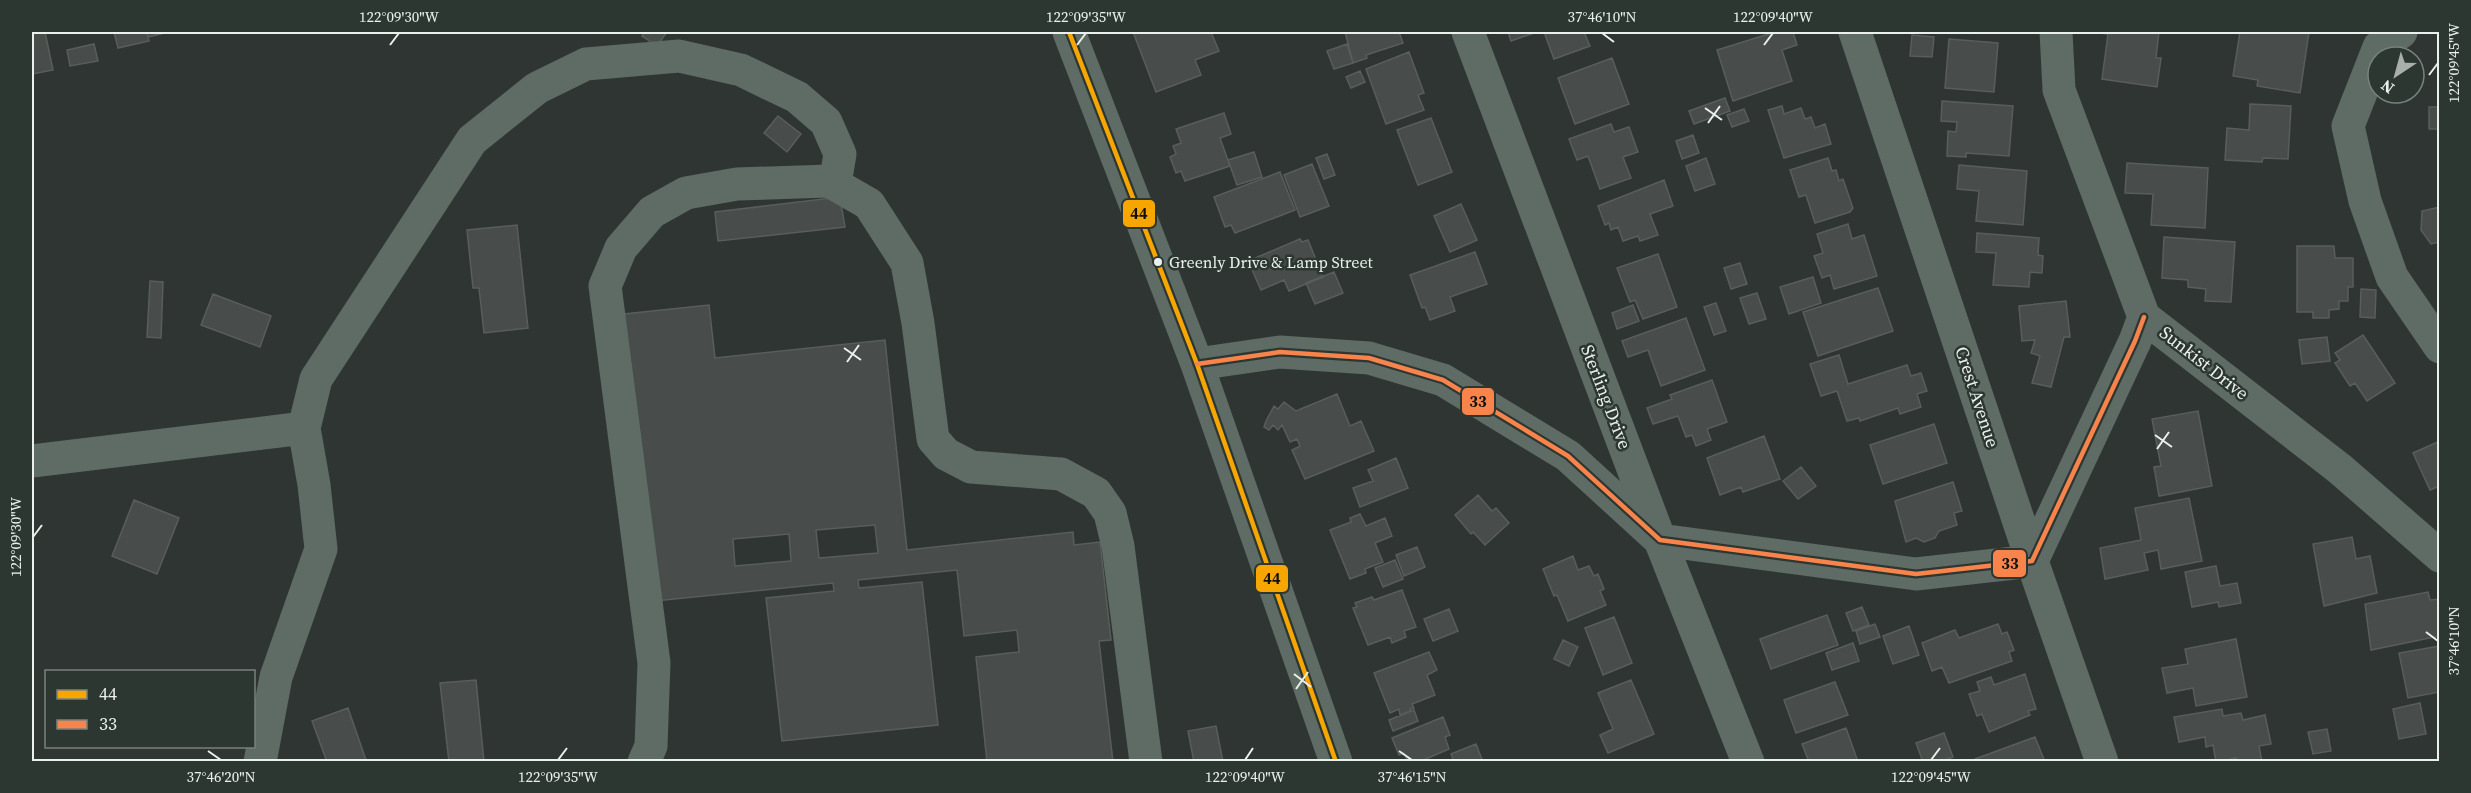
<svg xmlns="http://www.w3.org/2000/svg" width="2471" height="793" font-family="'Source Serif 4',serif">
  <style>
    .building { fill: #484c4a; stroke: #595d5b; stroke-width: 1.5; fill-rule: evenodd }
    .lines { fill: none; stroke-linecap: round; stroke-linejoin: round }
    .minor { stroke: #5f6b65; stroke-width: 33 }
    .bus-1-casing { stroke: #2d3732; stroke-width: 9 }
    .bus-2-casing { stroke: #2d3732; stroke-width: 9 }
    .bus-1 { stroke: #f7a600; stroke-width: 4.5 }
    .bus-2 { stroke: #f8844c; stroke-width: 4.5 }
    .ticks { fill: none; stroke: #eaf0ec; stroke-width: 2 }
    .bus-dot { fill: #eaf0ec; stroke: #2d3732; stroke-width: 2 }
    .labels { text-anchor: middle; stroke-width: 5; stroke-linejoin: round; paint-order: stroke }
    .bus-label { font-size: 16px; fill: #eaf0ec; stroke: #2d3732; text-anchor: start }
    .street-label { font-size: 18px; fill: #eaf0ec; stroke: #2d3732 }
    .line-badge { stroke: #2d3732; stroke-width: 2 }
    .pale-badge-label { font-size: 16px; text-anchor: middle; font-weight: bold; fill: #111 }
    .neatline { fill: none; stroke: #eaf0ec; stroke-width: 2 }
    .ticks-label { font-size: 15px; text-anchor: middle; fill: #eaf0ec }
  </style>
  <rect width="100%" height="100%" fill="#2f3532"/>
  <path class="building" d="M32 32H45L53 70 32 74Z
    M114 32H147L149 41 118 48Z
    M147 32H169L148 37Z
    M645 32H667L657 46 642 36Z
    M1133 32H1211L1219 51 1195 60 1201 75 1156 92Z
    M1345 32H1399L1403 43 1366 55 1367 58 1353 63Z
    M1508 32H1537L1511 41Z
    M1544 32H1584L1590 46 1554 59Z
    M1775 32H1793L1797 45 1782 50 1792 81 1733 101 1717 50Z
    M2092 32H2159L2156 58H2161L2157 87 2102 79 2108 34Z
    M2240 32H2309L2300 93 2257 86 2258 80 2233 76Z
    M1912 35 1934 37 1932 57 1910 56Z
    M1949 39 1998 43 1994 92 1945 88Z
    M94 44 98 61 70 66 67 50Z
    M1347 44 1353 63 1334 69 1327 51Z
    M1409 52 1424 93 1418 95 1424 110 1386 124 1366 69Z
    M1612 58 1629 104 1575 124 1558 78Z
    M1360 71 1365 82 1351 88 1346 77Z
    M1725 98 1730 111 1694 124 1689 111Z
    M1942 101 2013 106 2009 156 1966 153V157L1947 156 1948 131 1956 132 1957 122 1941 121Z
    M2250 104 2291 106 2288 159 2263 158 2262 162 2225 160 2227 128 2249 130Z
    M1782 106 1784 114 1801 108 1805 119 1811 117 1815 128 1825 124 1831 144 1784 158 1768 110Z
    M2429 107H2440V129H2429Z
    M1744 109 1749 121 1732 127 1727 115Z
    M1224 113 1231 134 1220 138 1230 166 1185 181 1181 171 1176 173 1170 157 1176 154 1173 146 1181 143 1176 129Z
    M778 116 801 134 787 152 764 133Z
    M1431 118 1452 172 1418 185 1397 130Z
    M1611 124 1614 132 1629 127 1638 152 1623 157 1631 178 1600 189 1588 156 1577 160 1569 139Z
    M1693 135 1699 153 1682 159 1676 141Z
    M1254 152 1262 177 1237 185 1228 160Z
    M1327 154 1335 175 1324 179 1316 158Z
    M1706 158 1715 184 1695 191 1686 166Z
    M1828 158 1832 171 1836 170 1839 181 1843 179 1853 208 1850 212 1815 223 1806 195 1799 197 1790 170Z
    M2127 163 2208 168 2205 228 2151 225 2153 194 2125 193Z
    M1312 164 1329 206 1300 217 1284 175Z
    M1959 165 2027 171 2023 225 1976 221 1979 191 1957 189Z
    M1280 172 1295 210 1235 233 1231 225 1225 227 1214 197Z
    M1664 180 1673 206 1650 214 1658 235 1640 241 1638 236 1623 241 1618 227 1611 230 1609 223 1605 225 1598 206Z
    M840 197 845 227 718 241 715 212Z
    M1461 204 1477 240 1450 252 1434 216Z
    M2440 207V242L2431 244 2421 230 2422 211Z
    M1848 224 1852 239 1864 235 1877 276 1834 289 1830 275 1822 278 1814 256 1823 253 1817 234Z
    M517 225 528 328 484 333 479 288H473L467 230Z
    M1977 233 2039 238 2038 255 2043 256 2042 273 2030 272 2029 287 1993 285 1996 253 1976 252Z
    M2164 237 2235 242 2231 302 2205 301 2206 289 2188 287V280L2162 278Z
    M1300 239 1302 242 1308 240 1323 277 1289 291 1284 280 1261 290 1248 261Z
    M2297 246H2334L2335 258H2353V287H2348V301H2339V309L2329 310V318H2313V312H2297Z
    M1475 252 1487 284 1450 297 1455 311 1430 320 1425 307 1422 308 1410 275Z
    M1658 254 1677 307 1643 319 1635 300 1630 302 1617 268Z
    M1740 263 1747 284 1731 289 1724 268Z
    M1334 272 1343 293 1315 304 1306 283Z
    M1813 277 1821 303 1789 314 1780 287Z
    M150 281 163 282 161 338 147 337Z
    M1878 288 1893 331 1818 356 1803 312Z
    M2361 289 2376 290 2375 318 2360 317Z
    M1757 293 1766 319 1749 324 1740 298Z
    M213 294 271 316 260 347 201 325Z
    M2066 301 2070 337H2064L2051 387 2032 383 2040 356 2031 353 2035 340 2022 341 2019 306Z
    M1716 303 1726 331 1714 335 1704 307Z
    M709 305 715 358 885 340 907 550 1073 532 1074 545 1100 542 1111 640 1099 641 1113 762H987L976 657 1019 652 1017 630 964 636 957 570 858 580 859 588 922 582 938 725 782 741 766 598 834 591 833 583 655 601 624 314ZM875 525 878 553 819 558 816 530ZM789 534 791 561 735 566 733 539Z
    M1633 305 1639 321 1617 329 1612 313Z
    M1686 318 1705 370 1661 386 1648 350 1628 357 1622 341Z
    M2363 335 2395 383 2367 401 2355 383 2350 386 2335 363 2340 360 2335 353Z
    M2327 337 2330 361 2302 364 2299 340Z
    M1839 355 1848 384 1907 365 1911 376 1921 373 1927 391 1917 394 1921 407 1900 414 1898 408 1860 421 1859 418 1847 421 1837 391 1821 396 1810 364Z
    M1712 380 1727 422 1707 429 1711 440 1696 446 1692 435 1686 437 1678 416 1653 424 1647 408 1672 399 1670 395Z
    M1337 394 1350 426 1361 421 1374 451 1305 479 1292 450 1300 446 1297 439 1290 442 1282 425 1278 430 1273 425 1269 430 1264 427 1266 421 1274 406 1278 409 1284 402 1296 411Z
    M2198 411 2212 486 2159 496 2154 467 2161 466 2152 419Z
    M1934 424 1947 463 1883 484 1870 445Z
    M1764 436 1780 479 1743 492 1741 487 1720 495 1707 458Z
    M2440 441V486L2430 490 2413 453Z
    M1396 458 1408 488 1360 507 1353 488 1373 481 1368 470Z
    M1801 467 1816 486 1798 499 1783 481Z
    M1953 482 1962 511 1954 513 1957 525 1939 531 1935 538 1924 542 1916 538 1906 542 1895 501Z
    M1478 495 1492 511 1496 508 1509 523 1485 545 1473 532 1471 534 1455 515Z
    M2189 498 2202 561 2161 569 2158 550 2144 553 2148 570 2105 579 2100 548 2141 540 2135 508Z
    M134 500 179 518 157 574 112 556Z
    M1360 514 1366 526 1385 518 1392 536 1375 543 1383 562 1365 569 1366 573 1350 579 1330 530 1351 522 1350 518Z
    M2352 537 2356 559 2370 556 2377 593 2324 606 2313 544Z
    M1417 547 1425 567 1404 576 1396 555Z
    M1573 556 1578 570 1589 566 1594 576 1598 574 1604 589 1600 591 1606 605 1568 621 1557 595 1554 596 1543 569Z
    M1395 560 1403 579 1383 587 1375 568Z
    M2216 566 2220 586 2237 583 2241 603 2219 607 2218 602 2192 607 2185 572Z
    M1402 590 1416 627 1404 631 1406 637 1392 643 1390 637 1368 645 1353 608 1357 607 1355 603 1372 597 1374 600Z
    M2428 592 2430 600 2440 599V636L2371 650 2365 604Z
    M1862 607 1869 625 1853 631 1846 613Z
    M1449 609 1458 631 1433 641 1424 619Z
    M1827 615 1838 645 1771 669 1760 639Z
    M1614 617 1632 663 1603 675 1585 628Z
    M1875 624 1880 637 1860 644 1856 631Z
    M1998 624 2002 634 2007 632 2014 650 2009 652 2012 661 1949 683 1942 667 1932 671 1922 643 1955 630 1959 638Z
    M1909 626 1919 655 1893 664 1883 636Z
    M2236 639 2247 697 2196 706 2193 688 2167 693 2162 668 2188 664 2185 649Z
    M1563 640 1578 647 1569 666 1554 659Z
    M1853 643 1859 661 1832 670 1826 653Z
    M2440 646V692L2408 698 2399 653Z
    M1429 652 1437 670 1427 675 1435 695 1412 704 1414 708 1410 709 1411 711 1400 715 1399 709 1390 713 1374 673Z
    M2025 674 2036 709 2028 711 2030 715 1989 732 1982 714 1977 716 1969 694 1980 691 1977 682 1991 677 1994 685Z
    M476 680 484 762H449L440 683Z
    M1631 680 1654 734 1608 753 1600 735 1613 729 1598 693Z
    M1835 682 1848 715 1796 733 1784 700Z
    M2420 703 2426 734 2399 739 2393 709Z
    M348 708 366 760 327 762 312 721Z
    M2222 709 2223 716 2241 713 2243 720 2265 715 2271 744 2259 746 2262 762H2237L2236 758 2216 762 2213 745 2206 747 2205 737 2179 742 2174 717Z
    M1414 710 1418 721 1393 731 1389 720Z
    M1443 717 1450 735 1445 737 1449 749 1419 762H1408L1404 753 1399 755 1392 738Z
    M1216 726 1223 762H1194L1188 731Z
    M1846 728 1858 762H1809L1802 744Z
    M2327 729 2331 751 2313 754 2308 732Z
    M1944 733 1953 757 1939 762H1923L1916 743Z
    M2035 737 2045 762H1976L1975 759Z
    M1476 744 1483 762H1454L1451 754Z"/>
  <g class="lines">
    <path class="minor" d="M1069 32 1197 364 1336 762
      M1468 32 1660 540 1748 762
      M1855 32 2032 561 2102 762
      M2056 32 2059 90 2144 317 2340 469 2440 556
      M2401 32 2379 47 2348 126 2365 201 2392 277 2440 347
      M1197 364 1280 352 1369 358 1443 380 1568 456 1660 540 1916 574 2032 561 2135 341 2144 317
      M32 461 304 428
      M260 762 276 677 321 549 314 485 304 428 316 379 472 140 537 88 586 64 679 56 741 70 797 97 826 122 840 154 837 172 829 181
      M644 762 651 746 654 663 605 286 621 248 652 212 686 193 737 184 829 181 869 204 907 263 918 323 933 439 946 454 971 467 1061 474 1096 493 1110 513 1118 546 1146 762"/>
    <g class="bus-1-casing">
      <path id="bus-1" d="M1069 32 1197 364 1336 762"/>
    </g>
    <g class="bus-2-casing">
      <path id="bus-2" d="M1197 364 1280 352 1369 358 1443 380 1568 456 1660 540 1916 574 2032 561 2135 341 2144 317"/>
    </g>
    <use href="#bus-1" class="bus-1"/>
    <use href="#bus-2" class="bus-2"/>
  </g>
  <path class="ticks" d="M1602 33 1614 42M390 45 399 33M1077 45 1086 33M1764 45 1773 33M2429 75 2438 63M1705 108 1722 120M1708 123 1720 106M844 348 861 360M847 362 859 345M2155 435 2172 447M2157 449 2169 432M33 537 42 525M2426 632 2438 641M1294 674 1311 687M1296 689 1308 672M208 751 221 760M1399 751 1412 760M558 760 567 748M1245 760 1253 748M1931 760 1940 748"/>
  <circle class="bus-dot" cx="1158" cy="262" r="5"/>
  <g class="labels">
    <g class="bus-label">
      <text x="1169" y="268">Greenly Drive &amp; Lamp Street</text>
    </g>
    <g class="street-label">
      <text transform="translate(2204 363) rotate(38)" y="6">Sunkist Drive</text>
      <text transform="translate(1606 397) rotate(69)" y="6">Sterling Drive</text>
      <text transform="translate(1977 397) rotate(72)" y="6">Crest Avenue</text>
    </g>
  </g>
  <g class="line-badge">
    <rect x="1122" y="199" width="34" height="29" rx="6" fill="#f7a600"/>
    <rect x="1461" y="387" width="34" height="29" rx="6" fill="#f8844c"/>
    <rect x="1992" y="549" width="35" height="29" rx="6" fill="#f8844c"/>
    <rect x="1255" y="564" width="34" height="29" rx="6" fill="#f7a600"/>
  </g>
  <g class="pale-badge-label">
    <text x="1139" y="219">44</text>
    <text x="1478" y="407">33</text>
    <text x="2010" y="569">33</text>
    <text x="1272" y="584">44</text>
  </g>
  <rect width="2471" height="793" fill="none" stroke="#2d3732" stroke-width="66"/>
  <rect x="45" y="670" width="210" height="78" fill="#2d3732" stroke="#79817c" stroke-width="1.5"/>
  <rect x="57" y="690" width="30" height="9" fill="#f7a600" stroke="#79817c" stroke-width="1.5"/>
  <text x="99" y="700" font-size="18" fill="#eaf0ec">44</text>
  <rect x="57" y="720" width="30" height="9" fill="#f8844c" stroke="#79817c" stroke-width="1.5"/>
  <text x="99" y="730" font-size="18" fill="#eaf0ec">33</text>
  <g transform="translate(2396 75) rotate(216)"><circle r="28" fill="#2d3732" stroke="#79817c" stroke-width="1.5"/>
  <path d="M0-4.5L10 22L0 15L-10 22Z" fill="#a9afab"/>
  <text y="-9" font-size="16" font-weight="bold" text-anchor="middle" fill="#eaf0ec">N</text>
  </g>
  <rect x="33" y="33" width="2405" height="727" class="neatline"/>
  <g class="ticks-label">
    <text x="399" y="22">122°09'30"W</text>
    <text x="1086" y="22">122°09'35"W</text>
    <text x="1602" y="22">37°46'10"N</text>
    <text x="1773" y="22">122°09'40"W</text>
    <text transform="translate(2454 63) rotate(-90)" y="5">122°09'45"W</text>
    <text transform="translate(16 537) rotate(-90)" y="5">122°09'30"W</text>
    <text transform="translate(2454 641) rotate(-90)" y="5">37°46'10"N</text>
    <text x="221" y="782">37°46'20"N</text>
    <text x="558" y="782">122°09'35"W</text>
    <text x="1245" y="782">122°09'40"W</text>
    <text x="1412" y="782">37°46'15"N</text>
    <text x="1931" y="782">122°09'45"W</text>
  </g>
</svg>
